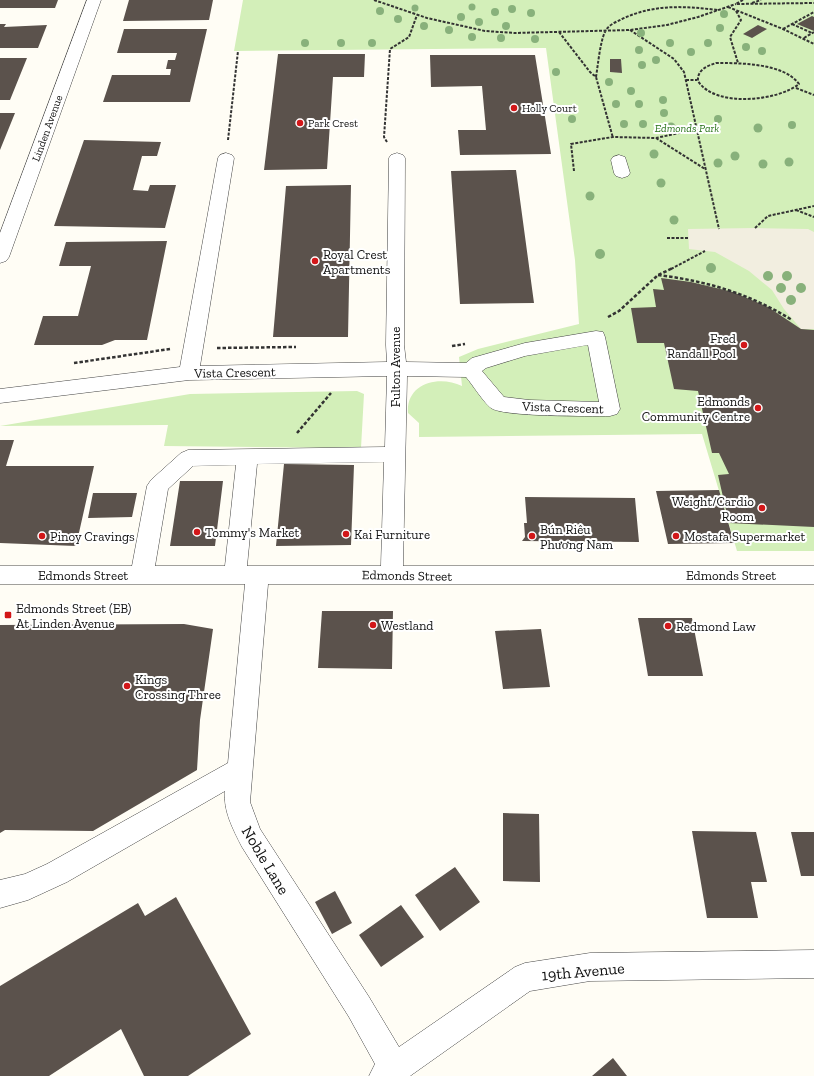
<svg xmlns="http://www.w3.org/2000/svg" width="814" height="1076" font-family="'Zilla Slab',serif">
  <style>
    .green { fill: #d3efb9 }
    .plaza { fill: #f2eee0 }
    .building { fill: #5b524c }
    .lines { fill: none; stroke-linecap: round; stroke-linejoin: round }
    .minor-casing { stroke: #444; stroke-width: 1 }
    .path-far1 { stroke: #333; stroke-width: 2; stroke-dasharray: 3 1.5; stroke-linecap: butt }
    .path { stroke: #333; stroke-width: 2.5; stroke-dasharray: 3.5 2; stroke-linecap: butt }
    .minor { fill: #fff; fill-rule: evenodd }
    .tree { fill: #88b17b }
    .poi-dot { fill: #d21719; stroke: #fff; stroke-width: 1.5 }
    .labels { text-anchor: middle; stroke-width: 4; stroke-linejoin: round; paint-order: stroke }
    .far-poi-label { font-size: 11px; fill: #111; stroke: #fff; text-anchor: start }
    .far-street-label { font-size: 11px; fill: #111; stroke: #fff }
    .far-park-label { font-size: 11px; font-style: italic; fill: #277218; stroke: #fff }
    .poi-label { font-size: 13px; fill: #111; stroke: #fff; text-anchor: start }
    .street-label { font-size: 13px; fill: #111; stroke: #fff }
    .near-street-label { font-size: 16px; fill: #111; stroke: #fff }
  </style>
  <rect width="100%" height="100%" fill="#fffdf5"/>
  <path class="green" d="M243 0H814V551H737L702 434 419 437V423L408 413C406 383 439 375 462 386L459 357 478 349 579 324 575 260 546 48 234 51Z
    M357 391 364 394 361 448 164 446 168 425 0 426 190 394Z"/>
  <path class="plaza" d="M755 228 808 229 814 232V329H801L784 309 772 290 749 271 715 252 689 249 688 229Z"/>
  <path class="building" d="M0 0H58L55 8H0Z
    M129 0H213L209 20 123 21Z
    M812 16 814 17V31L797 24Z
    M0 24H6L4 27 47 25 38 48H0Z
    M758 25 767 29 752 38 743 34Z
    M124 29H207L190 102H103L112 75H170L171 69H166L168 60H175L177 53H117Z
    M278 54H365L364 77H333L327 169 264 170Z
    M430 55H535L551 154 460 155 458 130H486L482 86 431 87Z
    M0 58H27L10 100H0Z
    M610 59H621L622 73 610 72Z
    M0 113H15L0 150Z
    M84 140 161 142 157 156H142L133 190 148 191 150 185H176L165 228 54 226Z
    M516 170 534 303 460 304 451 171Z
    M351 185 348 337H273L286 186Z
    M167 241 147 340H115L102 345H34L43 316H78L91 266H59L66 242Z
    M661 278 691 282 733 292 768 307 801 329 814 330V527L729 523 718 475 729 474 719 453H712L698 391 674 389 664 343H637L631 308 656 307 653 289 664 290Z
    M0 440H14L6 466H94L76 546 0 543Z
    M284 464 354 465 351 545 276 546Z
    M180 481H223L215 546H170Z
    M719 490 734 543 668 544 656 491Z
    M93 493H137L132 517 88 518Z
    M525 497 635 498 639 542 522 541 525 537 524 523H527Z
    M322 611H393L392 669 318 668Z
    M638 618H692L703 676H648Z
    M184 624 213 629 200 720 197 770 93 831 5 830 0 833V625Z
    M541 629 550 687 503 689 495 631Z
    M503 813 539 814 540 882 503 881Z
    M692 831 756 832 767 882H751L758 918H707Z
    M791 832H814V876H801Z
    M455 867 480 902 440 931 415 895Z
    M335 891 352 923 332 934 315 902Z
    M176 897 251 1034 188 1076H144L121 1029 49 1076H0V986L138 903 145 916Z
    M401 905 424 937 381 967 359 935Z
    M613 1058 627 1076H592Z"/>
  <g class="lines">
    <g class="minor-casing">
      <path id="minor" d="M87 0H101L9 257 6 261 0 263V233Z
        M226 153 232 155 234 158 200 366 387 362 386 345 389 158 391 155 397 153 403 155 405 158 404 345 406 362 466 363 472 358 525 343 596 331 603 332 605 337 620 409 617 414 610 416C590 416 503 417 491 408 484 403 472 384 466 377L407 376 403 566H814V584H268L250 802 260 829 369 997 399 1047 515 967 525 963 590 953 814 950V978L590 981 530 991 410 1076H369L375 1064 349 1017 242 847C233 829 223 811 225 791L67 882 28 900 0 908V880L25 874 47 864 228 763 245 584H0V566H132L147 486 151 480 181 453 188 450 385 447 387 376 189 380 0 403V389L180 367 218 158 220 155ZM588 345 599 402 529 400 504 397 482 371 486 368 525 356ZM384 462 381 566H247L257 464ZM236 465 225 566H155L168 489 193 466Z
        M619 155 625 157 630 173 628 176 622 178 616 176 614 173 611 160 613 157Z"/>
    </g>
    <path class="path-far1" d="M374 0 427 18 485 31 515 33 630 30 667 25 698 17 736 4
      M743 0 736 4 814 3
      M752 3 761 0
      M728 7 783 29 814 44
      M736 11 741 20 730 37 738 63
      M792 24 812 33
      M783 29 814 12
      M630 30 674 59 684 72 719 229
      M559 32 590 72 596 77 613 138
      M804 38 814 32
      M716 63C740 63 784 63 799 84 778 101 715 108 698 81 697 70 707 66 716 63Z
      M596 77C598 65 600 42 605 32 608 25 616 22 622 19 654 4 683 6 718 10
      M686 80H697
      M796 88 814 95
      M656 138 705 169
      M228 140 238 51
      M387 142 384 137 390 49 409 37 417 15
      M574 171 571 144 613 137 656 138 697 129
      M796 210 814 217
      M755 228 768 216 814 206
      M667 238H689
      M671 269 705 251"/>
    <path class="path" d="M658 275C707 281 750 294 792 320
      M608 317 619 311 658 275 673 268
      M452 346 465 344
      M217 348 296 347
      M74 363 170 349
      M297 433 331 393"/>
    <use href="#minor" class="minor"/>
  </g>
  <g class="tree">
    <circle cx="472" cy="7" r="3.5"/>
    <circle cx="415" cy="8" r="3.5"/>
    <circle cx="512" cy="9" r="4"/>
    <circle cx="380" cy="11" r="4"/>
    <circle cx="495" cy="12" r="4"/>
    <circle cx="531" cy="13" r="4"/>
    <circle cx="724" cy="14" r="4"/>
    <circle cx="461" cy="17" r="4"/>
    <circle cx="398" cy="19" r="4"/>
    <circle cx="479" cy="22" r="4"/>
    <circle cx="424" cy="26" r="4"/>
    <circle cx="506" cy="26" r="4"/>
    <circle cx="720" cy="28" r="4"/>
    <circle cx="449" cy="30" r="4"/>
    <circle cx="641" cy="33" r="4"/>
    <circle cx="472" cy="37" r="4"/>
    <circle cx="501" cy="38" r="4"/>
    <circle cx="535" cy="39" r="4"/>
    <circle cx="305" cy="43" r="4"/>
    <circle cx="341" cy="43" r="4"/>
    <circle cx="372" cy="43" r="4"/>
    <circle cx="670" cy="43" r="4"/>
    <circle cx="708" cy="43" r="4"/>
    <circle cx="746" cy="47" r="4"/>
    <circle cx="639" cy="50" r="4"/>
    <circle cx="762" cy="51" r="4"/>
    <circle cx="691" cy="52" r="4"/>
    <circle cx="656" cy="60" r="4"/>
    <circle cx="642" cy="65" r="4"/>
    <circle cx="556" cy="72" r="4"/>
    <circle cx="609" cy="82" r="4"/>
    <circle cx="631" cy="91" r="4"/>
    <circle cx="663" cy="100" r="4"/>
    <circle cx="616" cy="104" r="4"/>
    <circle cx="639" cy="104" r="4"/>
    <circle cx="664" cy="113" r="4"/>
    <circle cx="572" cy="119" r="4"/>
    <circle cx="718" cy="119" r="4"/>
    <circle cx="624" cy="124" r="4"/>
    <circle cx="643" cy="124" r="4"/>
    <circle cx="792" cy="125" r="4"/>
    <circle cx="671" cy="127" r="4.5"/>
    <circle cx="758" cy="128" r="4.5"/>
    <circle cx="654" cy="154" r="4.5"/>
    <circle cx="735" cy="156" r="4.5"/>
    <circle cx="789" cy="162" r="4.5"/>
    <circle cx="718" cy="163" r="4.5"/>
    <circle cx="763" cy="164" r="4.5"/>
    <circle cx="661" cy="183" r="4.5"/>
    <circle cx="590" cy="196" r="4.5"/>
    <circle cx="674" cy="220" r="4.5"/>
    <circle cx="600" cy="254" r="5"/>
    <circle cx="711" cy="268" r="5"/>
    <circle cx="768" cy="276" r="5"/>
    <circle cx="787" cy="276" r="5"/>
    <circle cx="781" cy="288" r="5"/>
    <circle cx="801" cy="288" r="5"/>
    <circle cx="791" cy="300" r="5"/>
  </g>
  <g class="poi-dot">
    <circle cx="514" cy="108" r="4"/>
    <circle cx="300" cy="123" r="4"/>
    <circle cx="315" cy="261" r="4"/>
    <circle cx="744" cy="345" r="4"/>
    <circle cx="758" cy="408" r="4"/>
    <circle cx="762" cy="508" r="4"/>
    <circle cx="197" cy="532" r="4"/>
    <circle cx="346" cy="534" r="4"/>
    <circle cx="42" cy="536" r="4"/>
    <circle cx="532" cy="536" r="4"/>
    <circle cx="676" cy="536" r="4"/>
    <rect x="4" y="611" width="8" height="8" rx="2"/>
    <circle cx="373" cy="625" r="4"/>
    <circle cx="668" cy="626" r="4"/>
    <circle cx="127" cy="686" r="4"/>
  </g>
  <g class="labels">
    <g class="far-poi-label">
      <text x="522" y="112">Holly Court</text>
      <text x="308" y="127">Park Crest</text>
    </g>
    <g class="far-street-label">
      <text transform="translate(47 128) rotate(-70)" y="4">Linden Avenue</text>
    </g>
    <g class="far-park-label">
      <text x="687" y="132">Edmonds Park</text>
    </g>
    <g class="poi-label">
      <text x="323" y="259">Royal Crest<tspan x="323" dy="15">Apartments</tspan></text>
      <text x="736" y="343" text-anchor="end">Fred<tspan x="736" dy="15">Randall Pool</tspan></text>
      <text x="750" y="406" text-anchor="end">Edmonds<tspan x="750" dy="15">Community Centre</tspan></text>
      <text x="754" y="506" text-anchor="end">Weight/Cardio<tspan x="754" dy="15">Room</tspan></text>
      <text x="540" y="534">Bún Riêu<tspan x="540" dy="15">Phương Nam</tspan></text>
      <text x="205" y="537">Tommy's Market</text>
      <text x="354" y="539">Kai Furniture</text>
      <text x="50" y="541">Pinoy Cravings</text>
      <text x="684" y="541">Mostafa Supermarket</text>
      <text x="16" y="613">Edmonds Street (EB)<tspan x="16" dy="15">At Linden Avenue</tspan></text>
      <text x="381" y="630">Westland</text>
      <text x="676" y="631">Redmond Law</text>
      <text x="135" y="684">Kings<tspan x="135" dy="15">Crossing Three</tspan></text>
    </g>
    <g class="street-label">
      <text transform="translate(395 367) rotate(-90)" y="5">Fulton Avenue</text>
      <text transform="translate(235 372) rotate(-1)" y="5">Vista Crescent</text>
      <text transform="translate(563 407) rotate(2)" y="5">Vista Crescent</text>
      <text x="83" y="580">Edmonds Street</text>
      <text transform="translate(407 575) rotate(1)" y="5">Edmonds Street</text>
      <text x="731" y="580">Edmonds Street</text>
    </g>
    <g class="near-street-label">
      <text transform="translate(266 860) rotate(59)" y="6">Noble Lane</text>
      <text transform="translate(583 971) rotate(-5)" y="6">19th Avenue</text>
    </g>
  </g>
</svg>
